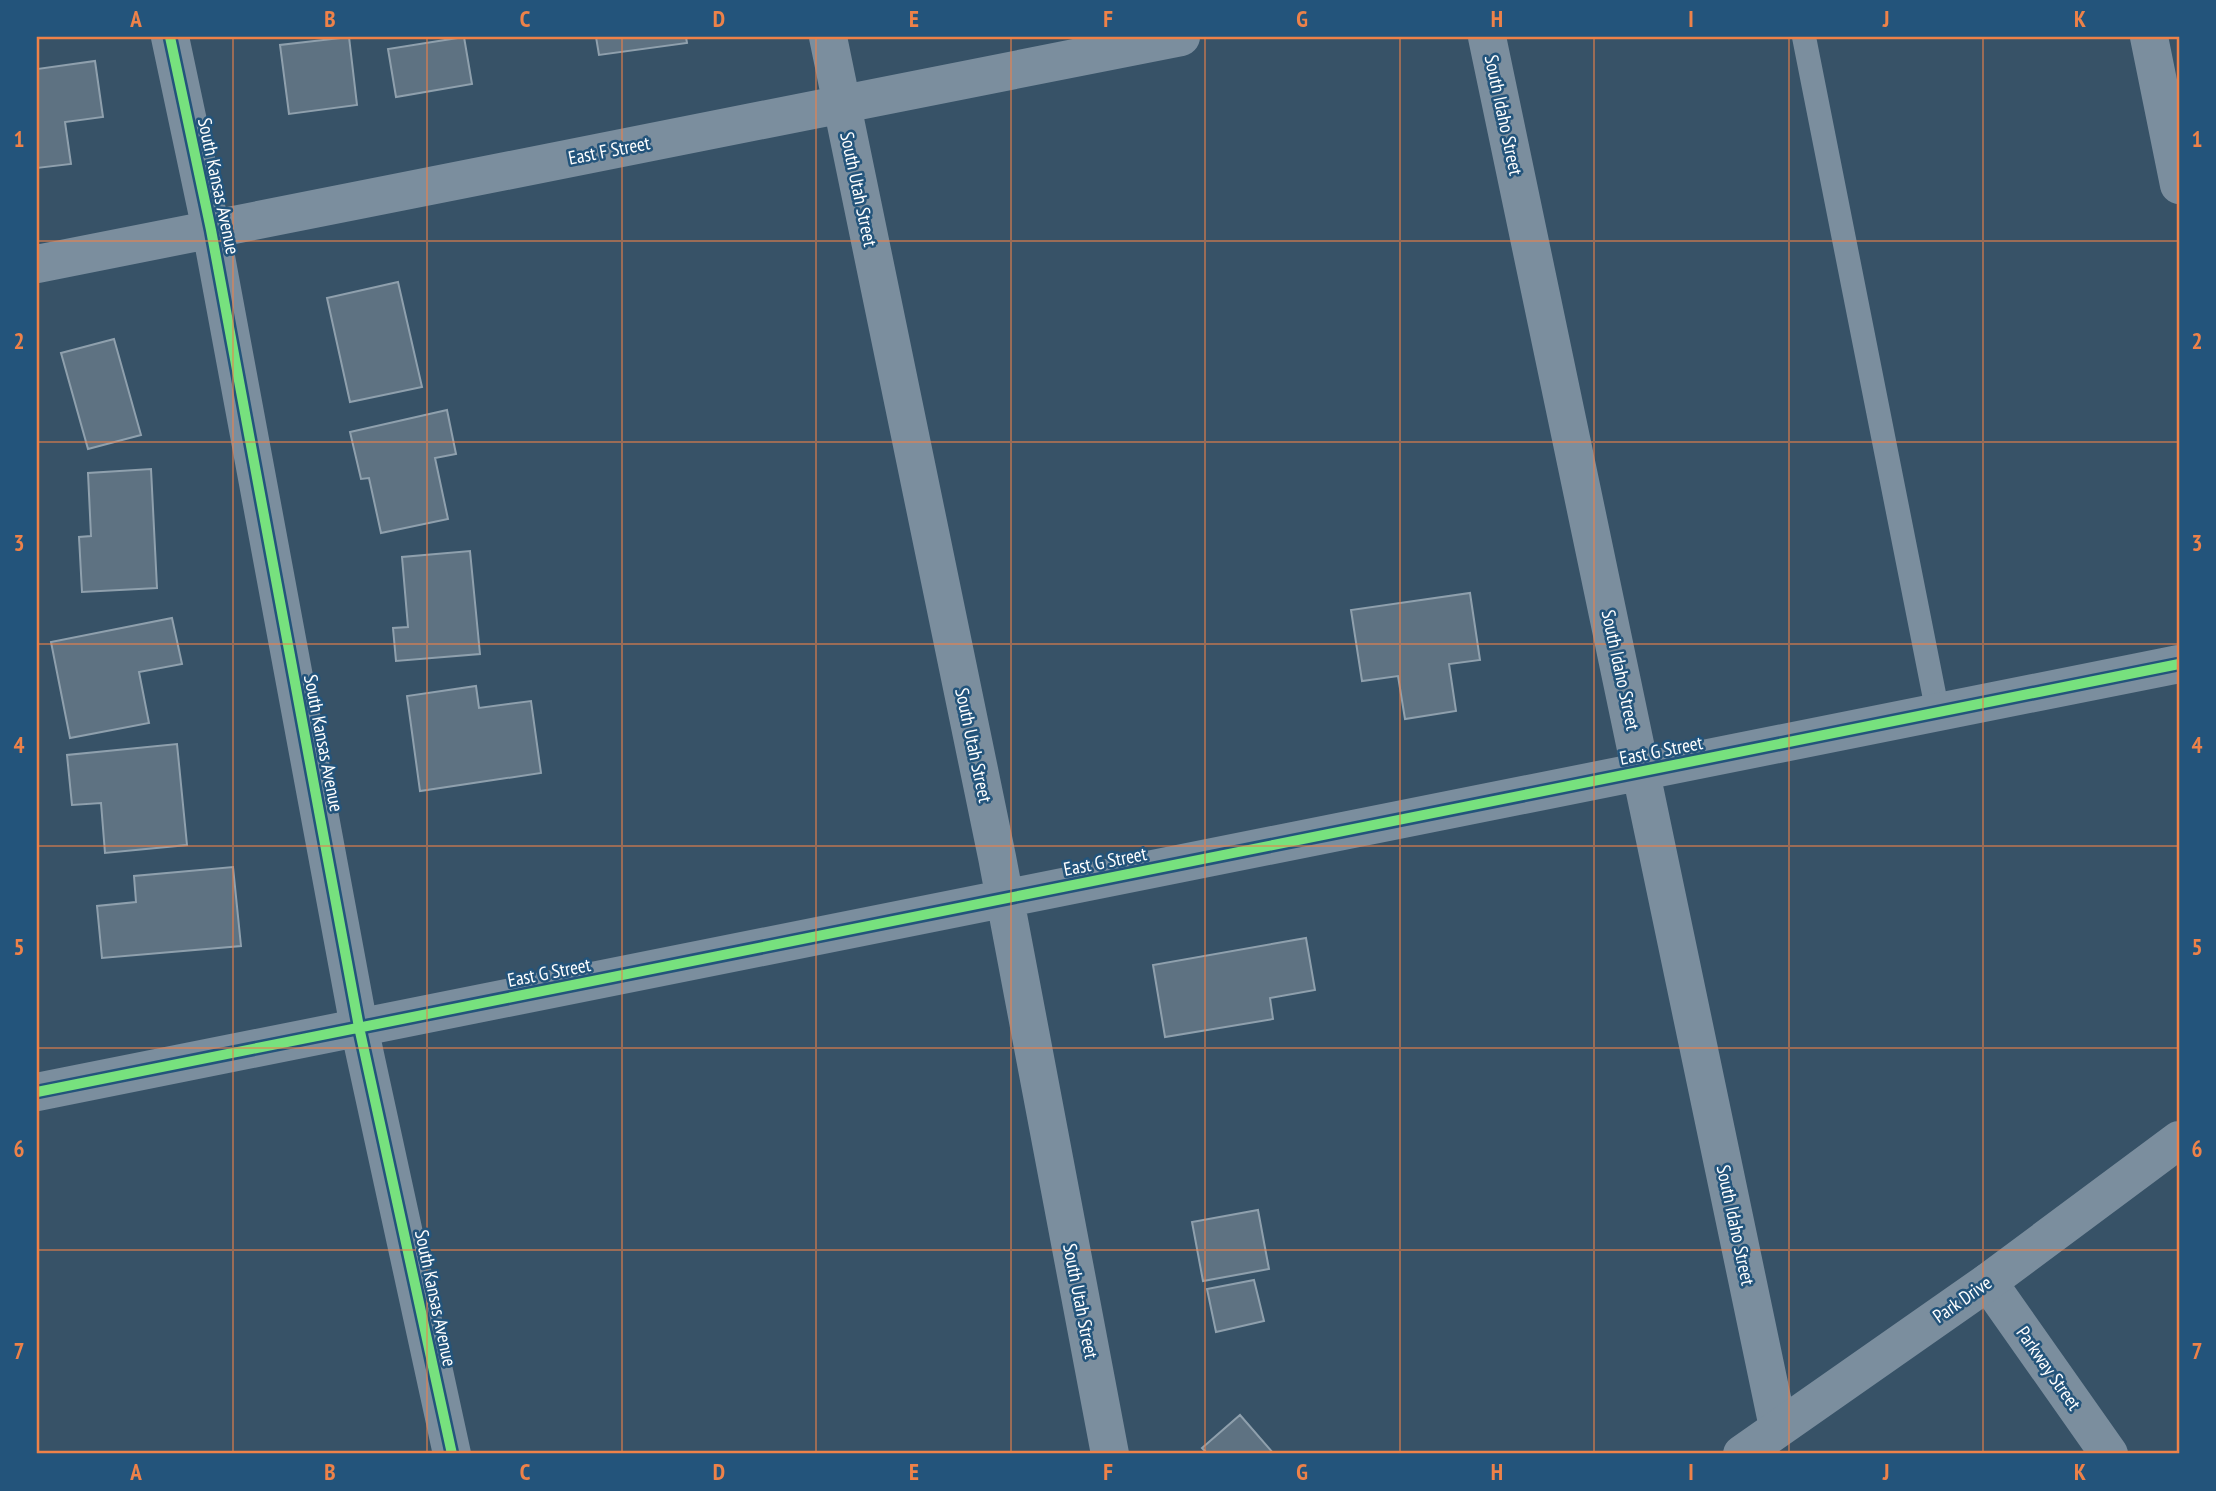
<svg xmlns="http://www.w3.org/2000/svg" width="2216" height="1491" font-family="'PT Sans Narrow',sans-serif">
  <style>
    .building { fill: #5e7282; stroke: #8fa0ad; stroke-width: 2 }
    .lines { fill: none; stroke-linecap: round; stroke-linejoin: round }
    .service { stroke: #7b8e9e; stroke-width: 24 }
    .minor { stroke: #7b8e9e; stroke-width: 38 }
    .tertiary { stroke: #7b8e9e; stroke-width: 38 }
    .cycleway-casing { stroke: #23547b; stroke-width: 15 }
    .cycleway { stroke: #77e17e; stroke-width: 10 }
    .grid { fill: none; stroke: #ee8249; stroke-width: 2; stroke-opacity: 0.55 }
    .labels { text-anchor: middle; stroke-width: 5; stroke-linejoin: round; paint-order: stroke }
    .street-label { font-size: 19px; fill: #fff; stroke: #23547b }
    .neatline { fill: none; stroke: #ee8249; stroke-width: 2.5 }
    .grid-label { font-size: 23px; text-anchor: middle; font-weight: bold; fill: #ee8249 }
  </style>
  <rect width="100%" height="100%" fill="#375267"/>
  <path class="building" d="M349 37 357 105 289 114 280 45Z
    M464 37 472 84 396 97 388 49Z
    M596 37H686L687 43 599 55Z
    M95 61 103 117 65 122 71 164 37 168V69Z
    M398 282 422 387 350 402 327 298Z
    M114 339 141 435 88 449 61 353Z
    M447 410 456 454 435 458 448 519 381 533 369 478 361 479 350 432Z
    M151 469 157 588 82 592 79 537 91 536 88 473Z
    M470 551 480 654 396 661 393 628 408 627 402 557Z
    M1470 593 1480 660 1449 664 1456 711 1405 719 1398 676 1362 681 1351 610Z
    M172 618 182 664 139 672 149 723 70 738 51 642Z
    M476 686 479 708 531 701 541 773 420 791 407 696Z
    M177 744 187 845 105 853 101 803 72 805 67 755Z
    M233 867 241 946 102 958 97 906 136 902 134 876Z
    M1306 938 1315 990 1270 998 1273 1019 1165 1037 1153 965Z
    M1258 1210 1269 1269 1203 1281 1192 1222Z
    M1254 1280 1264 1321 1216 1332 1207 1289Z
    M1240 1415 1274 1454H1208L1202 1448Z"/>
  <g class="lines">
    <path class="service" d="M1804 37 1938 714"/>
    <path class="minor" d="M170 37 211 230 359 1027 452 1454
      M828 37 997 857 1110 1454
      M1487 37 1778 1427
      M2149 37 2179 185
      M37 264 1181 37
      M37 1092 2179 664
      M1988 1282 2109 1454"/>
    <path class="tertiary" d="M1742 1454 1988 1282 2179 1140"/>
    <g class="cycleway-casing">
      <path id="cycleway" d="M170 37 211 230 359 1027 452 1454
        M37 1092 2179 664"/>
    </g>
    <use href="#cycleway" class="cycleway"/>
  </g>
  <path class="grid" d="M233 37V1454M427 37V1454M622 37V1454M816 37V1454M1011 37V1454M1205 37V1454M1400 37V1454M1594 37V1454M1789 37V1454M1983 37V1454M37 241H2179M37 442H2179M37 644H2179M37 846H2179M37 1048H2179M37 1250H2179"/>
  <g class="labels">
    <g class="street-label">
      <text transform="translate(1504 115) rotate(78)" y="7">South Idaho Street</text>
      <text transform="translate(609 150) rotate(-11)" y="7">East F Street</text>
      <text transform="translate(219 186) rotate(78)" y="7">South Kansas Avenue</text>
      <text transform="translate(859 189) rotate(78)" y="7">South Utah Street</text>
      <text transform="translate(1621 670) rotate(78)" y="7">South Idaho Street</text>
      <text transform="translate(324 743) rotate(79)" y="7">South Kansas Avenue</text>
      <text transform="translate(974 745) rotate(78)" y="7">South Utah Street</text>
      <text transform="translate(1661 750) rotate(-11)" y="7">East G Street</text>
      <text transform="translate(1105 861) rotate(-11)" y="7">East G Street</text>
      <text transform="translate(549 972) rotate(-11)" y="7">East G Street</text>
      <text transform="translate(1736 1225) rotate(78)" y="7">South Idaho Street</text>
      <text transform="translate(436 1298) rotate(78)" y="7">South Kansas Avenue</text>
      <text transform="translate(1962 1299) rotate(-35)" y="7">Park Drive</text>
      <text transform="translate(1081 1301) rotate(79)" y="7">South Utah Street</text>
      <text transform="translate(2049 1368) rotate(55)" y="7">Parkway Street</text>
    </g>
  </g>
  <rect width="2216" height="1491" fill="none" stroke="#23547b" stroke-width="77"/>
  <rect x="38" y="38" width="2140" height="1414" class="neatline"/>
  <g class="grid-label">
    <text x="136" y="27">A</text>
    <text x="330" y="27">B</text>
    <text x="525" y="27">C</text>
    <text x="719" y="27">D</text>
    <text x="914" y="27">E</text>
    <text x="1108" y="27">F</text>
    <text x="1302" y="27">G</text>
    <text x="1497" y="27">H</text>
    <text x="1691" y="27">I</text>
    <text x="1886" y="27">J</text>
    <text x="2080" y="27">K</text>
    <text x="19" y="147">1</text>
    <text x="2197" y="147">1</text>
    <text x="19" y="349">2</text>
    <text x="2197" y="349">2</text>
    <text x="19" y="551">3</text>
    <text x="2197" y="551">3</text>
    <text x="19" y="753">4</text>
    <text x="2197" y="753">4</text>
    <text x="19" y="955">5</text>
    <text x="2197" y="955">5</text>
    <text x="19" y="1157">6</text>
    <text x="2197" y="1157">6</text>
    <text x="19" y="1359">7</text>
    <text x="2197" y="1359">7</text>
    <text x="136" y="1480">A</text>
    <text x="330" y="1480">B</text>
    <text x="525" y="1480">C</text>
    <text x="719" y="1480">D</text>
    <text x="914" y="1480">E</text>
    <text x="1108" y="1480">F</text>
    <text x="1302" y="1480">G</text>
    <text x="1497" y="1480">H</text>
    <text x="1691" y="1480">I</text>
    <text x="1886" y="1480">J</text>
    <text x="2080" y="1480">K</text>
  </g>
</svg>
